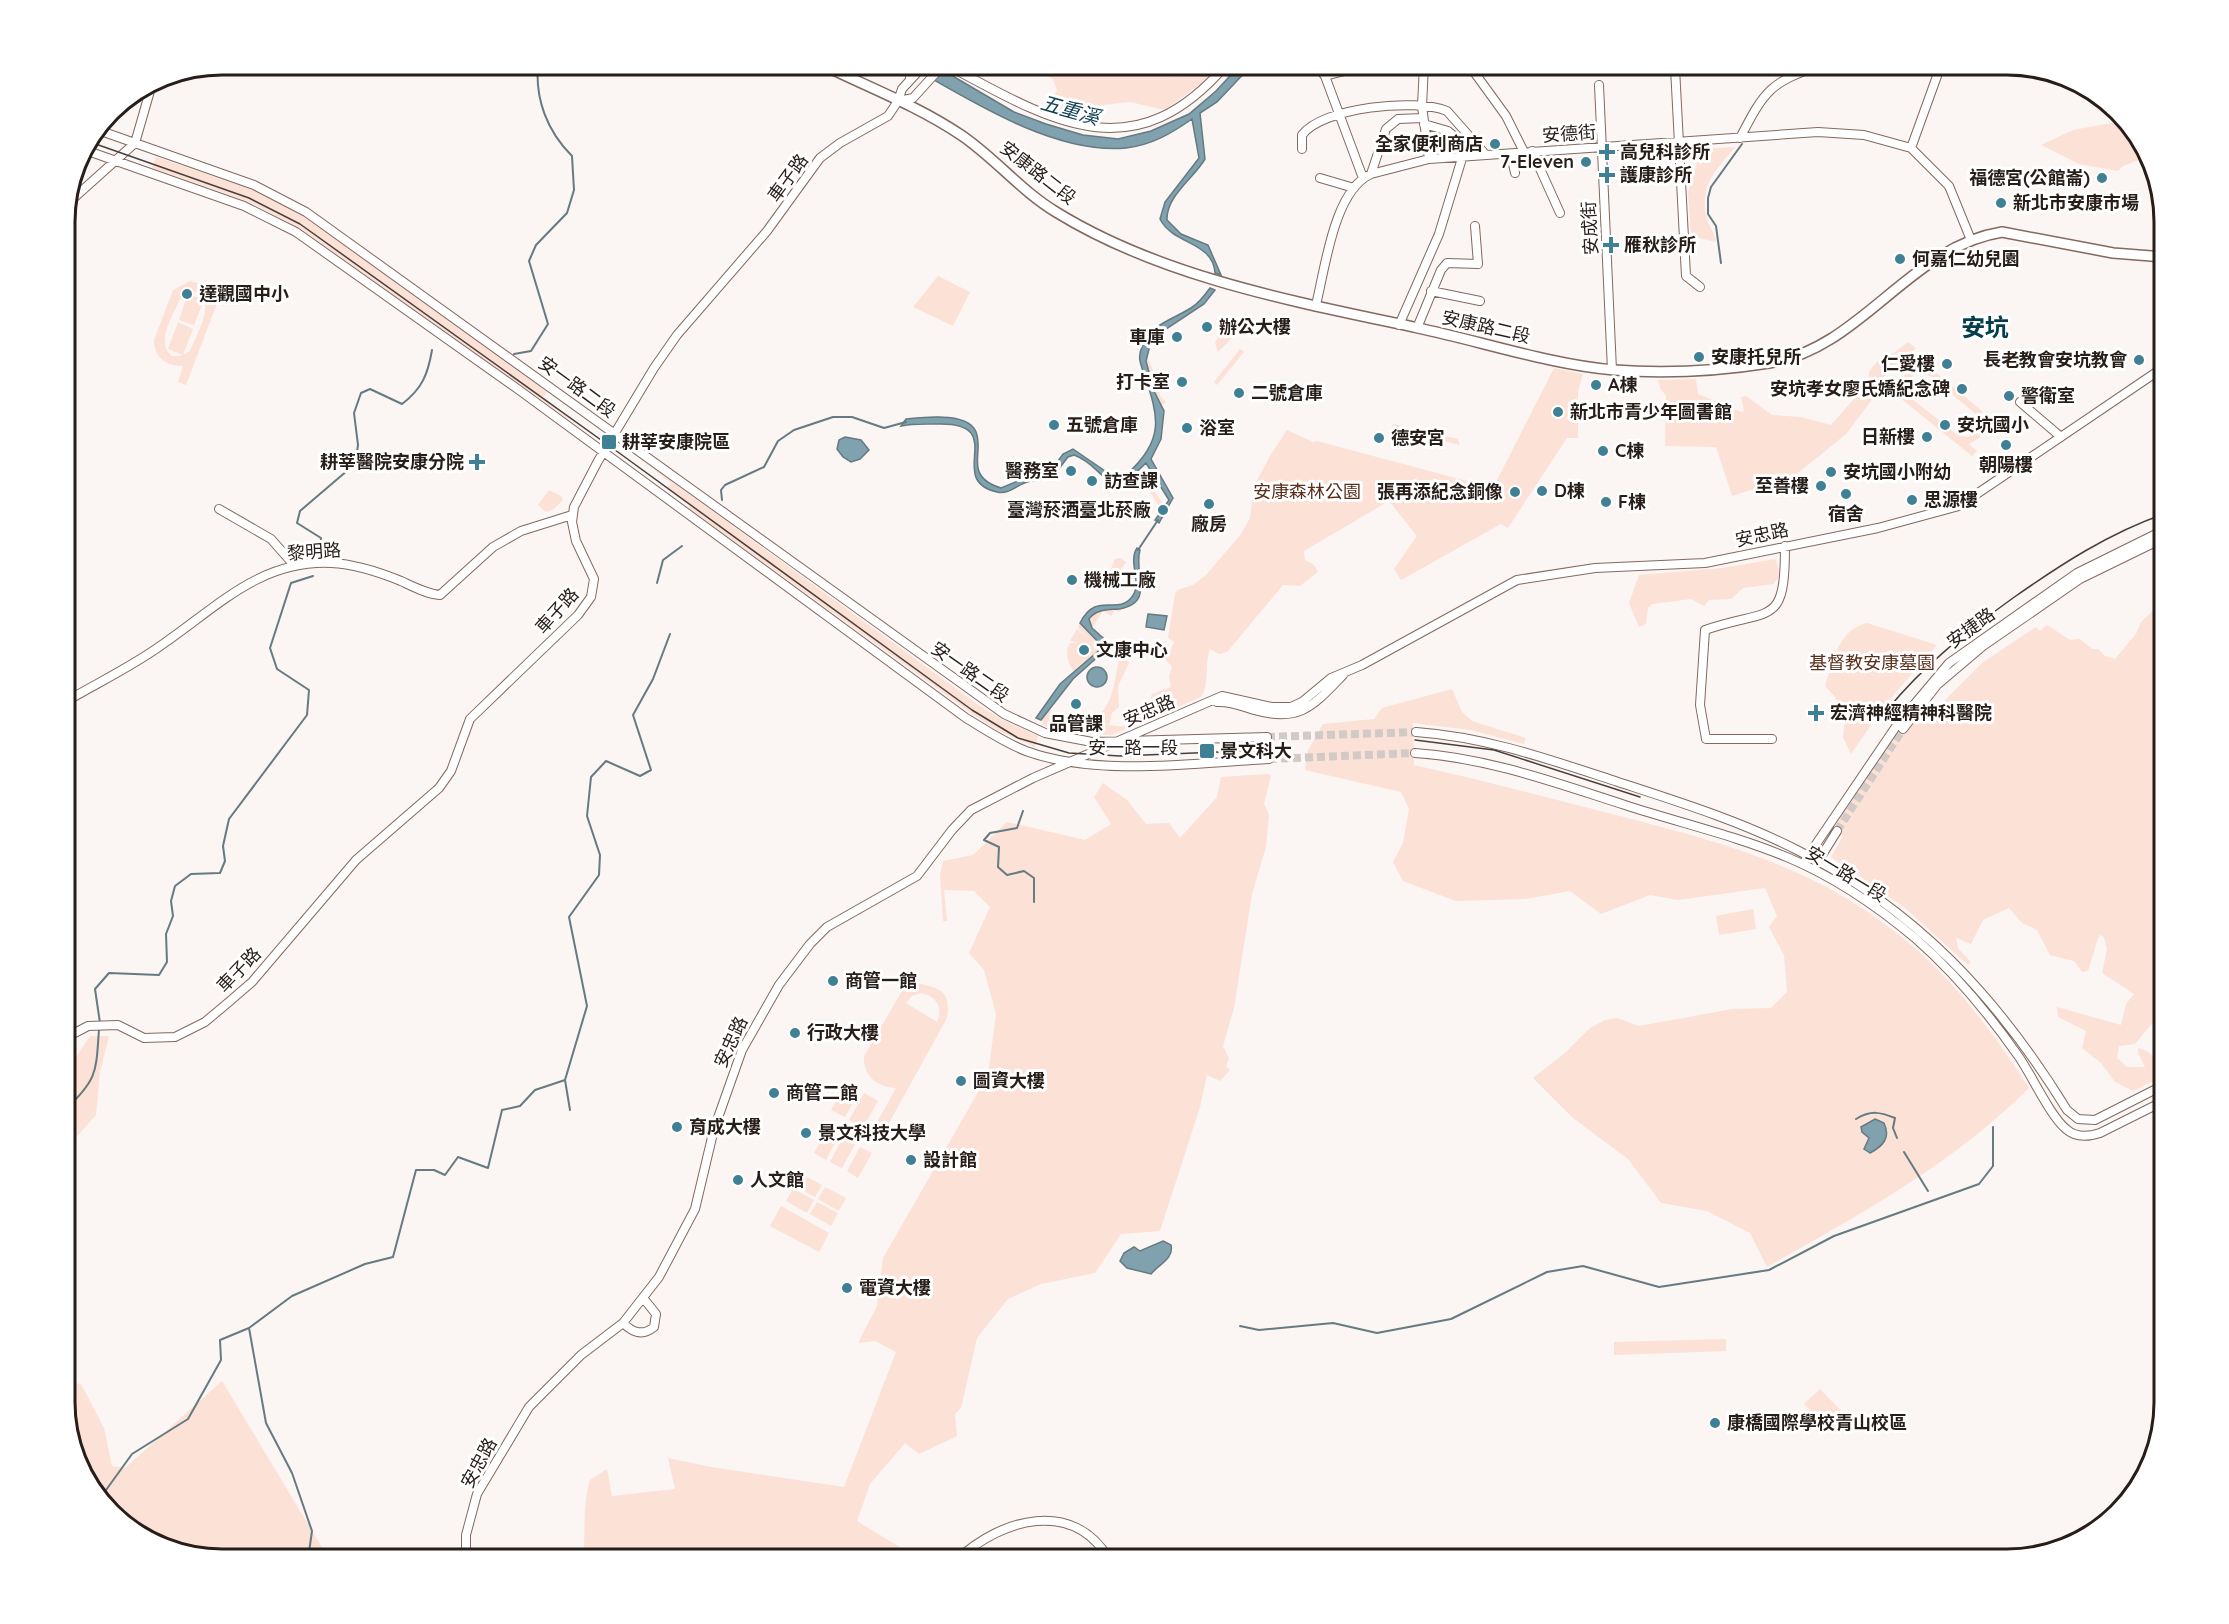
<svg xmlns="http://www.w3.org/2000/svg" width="2229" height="1624" font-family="Quicksand,'Noto Sans TC',sans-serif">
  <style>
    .green { fill: #fce1d6; fill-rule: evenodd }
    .water { fill: #7fa2ae; stroke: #657a81; stroke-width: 1.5 }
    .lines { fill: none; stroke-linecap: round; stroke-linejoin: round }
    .stream { stroke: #657a81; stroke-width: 2 }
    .minor-tunnel { stroke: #d1cac7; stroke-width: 8; stroke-dasharray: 8 4; stroke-linecap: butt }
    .minor-casing { stroke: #83695f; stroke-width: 10 }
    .major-casing { stroke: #83695f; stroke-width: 12 }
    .minor { stroke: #fff; stroke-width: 8 }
    .major { stroke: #fff; stroke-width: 9 }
    .tram { stroke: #493f3c; stroke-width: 1.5 }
    .poi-dot { fill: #408094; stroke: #fff; stroke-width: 2 }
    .labels { text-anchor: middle; stroke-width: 6; stroke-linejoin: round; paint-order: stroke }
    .street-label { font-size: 18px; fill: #271d19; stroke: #fff }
    .poi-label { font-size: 18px; font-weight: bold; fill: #271d19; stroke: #fff; text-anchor: start }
    .park-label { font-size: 18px; fill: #5a2e1a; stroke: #fff }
    .water-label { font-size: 20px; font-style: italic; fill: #0d4150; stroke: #fff }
    .district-label { font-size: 24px; font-weight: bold; fill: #043e4d; stroke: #fff }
    .rim { fill: none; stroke: #271d19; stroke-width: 3 }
  </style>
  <rect width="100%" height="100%" fill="#fbf5f3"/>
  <path class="green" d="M1026 65H1152L1155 75 1176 77 1194 65H1219L1202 83 1165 110 1130 102 1085 107 1098 121 1080 120 1047 109 1057 90 1053 79Z
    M2122 121 2149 156 2123 166 2118 171 2079 164 2041 145 2073 130Z
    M1735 147C1717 169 1700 184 1706 215 1707 225 1715 231 1716 242L1691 236 1688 192 1701 149Z
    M156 157 251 189 304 216 542 385 541 388 547 392 542 398 585 431 298 227 247 201 152 168Z
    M938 276 970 292 953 326 913 307Z
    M190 281 204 285 212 293 217 281 224 285 186 385 178 382 183 366C167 366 154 358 154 340L173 290ZM198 291C216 304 196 335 190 351L180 356H172C154 342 175 312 182 295Z
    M188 293 204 300 194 325 179 320Z
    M178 322 193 329 183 355 168 349Z
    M1224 333 1234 336 1218 352 1215 343 1218 337Z
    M1908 342 1916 348 1885 375 1871 401 1846 434 1824 452 1793 477 1732 496 1716 447 1665 446 1666 396 1660 388 1658 380 1696 379 1698 394 1741 412 1744 411 1741 397 1746 396 1772 415 1801 417 1831 425 1868 383 1869 372 1879 359 1895 352Z
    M1240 349 1244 352 1217 385 1214 382Z
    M1149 350 1148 358 1156 378 1151 380 1155 391 1159 390 1160 396 1166 402 1161 406C1153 389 1143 368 1149 350Z
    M1923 366 1934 371 1982 411 1986 428 1979 438 1969 444 1977 451 1972 456 1889 389 1893 383 1899 388 1906 372ZM1918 373 1930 376 1977 415 1979 422 1975 433 1968 437 1959 436 1912 399C1904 389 1906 378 1918 373Z
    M1554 368 1583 374 1578 391V438H1567L1508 528 1501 524 1401 580 1394 569 1417 536 1389 501 1304 551 1305 560 1313 564 1318 572 1300 586 1283 585 1227 652 1219 654 1210 649C1204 665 1210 684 1201 697L1112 735 1068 732 1043 725 1042 717 1048 709 1065 723C1072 722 1083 724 1089 721 1116 710 1113 677 1121 654L1129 663 1118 686 1119 707 1112 713 1109 725 1125 727 1143 714 1152 694 1171 687 1169 676 1172 667 1164 658 1168 656 1174 642 1168 638 1175 594 1177 590 1193 585 1206 575 1241 534 1250 518 1254 486 1270 456 1287 430 1313 442 1317 441 1493 488Z
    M1393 424 1422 431 1421 436 1392 429Z
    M1431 433 1458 439 1460 445 1430 438Z
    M630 451 977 704 1001 719 1038 736 1035 747 995 729 971 713 688 508 689 505 667 489 671 483Z
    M1147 480 1165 507 1162 511 1145 484Z
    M549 490 561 496 563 500 554 509 546 512 538 505Z
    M1120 558 1126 562 1116 577 1110 571 1115 559Z
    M1776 559 1780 576 1773 584 1743 588 1731 599 1709 600 1704 606 1691 599 1652 604 1648 608 1646 624 1639 627 1629 603 1639 575 1722 568Z
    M2164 600V748L2161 759 2164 762V1009L2135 1044 2119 1046 2117 1058 2127 1067H2145L2138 1053V1048C2153 1051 2159 1063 2164 1076L2133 1091 2115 1082 2101 1063 2082 1048 2086 1031 2058 1017 2057 1007 2121 1025 2126 1004 2134 994 2102 973 2107 949 2104 937 2099 935 2088 971 2082 972 2074 961 2050 955 2037 930 2022 923 2009 908 1983 920 1971 944 1956 938 1958 948 1971 962 1968 965 1905 908 1831 857 1843 836 1833 828 1899 726 1907 732 1921 712 1941 704 1982 663 2036 627 2040 631 2047 625 2070 640 2080 639 2092 649H2098L2105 656 2115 659 2136 634 2141 622Z
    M1122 608 1119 612 1115 610 1111 616 1103 611 1092 628 1089 624 1091 616 1098 612Z
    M1080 623 1103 647 1073 671C1068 661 1064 653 1070 643H1079L1070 641 1077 629 1089 639 1078 628Z
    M1867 623 1937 645 1884 706 1851 754 1843 737 1845 720 1835 697 1825 686C1833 661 1838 630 1867 623Z
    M1452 689 1462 712 1472 721 1526 738 1524 744 1470 730 1413 723 1414 765C1482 780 1549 798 1616 815 1716 841 1807 864 1890 928 1947 970 1991 1029 2029 1088 1953 1164 1859 1215 1767 1267L1750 1233 1707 1211 1661 1203 1628 1159 1573 1118 1533 1078 1566 1052 1590 1028 1605 1020 1617 1018 1639 1026 1732 1009 1771 1008 1787 992 1784 955 1769 927 1777 916 1765 888 1678 900 1650 895 1601 914 1570 891 1525 899 1456 901 1403 881 1393 862 1403 843 1409 809 1401 792 1305 770 1308 750 1323 724 1374 719 1382 708Z
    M1267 774 1271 775 1264 804 1269 814 1266 847 1252 894 1234 1008 1223 1046 1229 1058 1226 1066 1230 1070 1220 1081 1207 1075 1200 1107 1160 1231 1121 1234 1095 1273 1041 1284 1008 1299 977 1338 961 1408 955 1414 957 1436 919 1454 905 1443 870 1484 857 1521 919 1559H583C586 1532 582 1506 590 1480L607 1469 612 1496 675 1489 668 1458 711 1467 844 1487 896 1352 875 1341 858 1343 877 1306 883 1258 988 1075 996 1014 984 970 969 953 990 907 974 891 944 890 947 921H943L940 875 943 861 973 855 1007 822 1085 840 1111 824 1094 797 1103 783 1127 800 1146 824 1169 823 1180 838 1217 797 1221 777Z
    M1753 909 1756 929 1719 935 1716 916Z
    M909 979C927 990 953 981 947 1018L879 1141 870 1135 896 1088C878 1087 863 1077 864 1056ZM921 993C937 996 943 1008 937 1022L906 1003 912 996Z
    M90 1036H109L100 1072 96 1115 65 1150V1155V1073Z
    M846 1083 860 1090 845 1117 831 1110Z
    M864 1093 878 1101 863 1128 849 1120Z
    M828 1129 839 1135 826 1160 814 1153Z
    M843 1137 855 1144 842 1168 830 1162Z
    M860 1147 872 1153 858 1178 847 1171Z
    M801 1174 822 1185 815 1197 794 1186Z
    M825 1187 846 1198 839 1211 818 1199Z
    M793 1189 814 1200 807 1213 786 1201Z
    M817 1202 838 1213 831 1226 810 1214Z
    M781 1206 829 1233 819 1252 770 1226Z
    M1726 1339V1351L1614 1355V1342Z
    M222 1381 329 1559C278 1559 221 1566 173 1551 145 1543 99 1505 85 1480 72 1455 65 1409 65 1382L81 1384 104 1428 112 1466 125 1468Z
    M1820 1389 1846 1416 1831 1431 1804 1404Z"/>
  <path class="water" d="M908 65H934L1014 112 1046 124 1083 135 1118 139 1151 131 1189 114 1216 91 1240 65H1252L1217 102 1200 113 1205 159C1194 178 1166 196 1167 220L1181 234 1208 245 1221 275 1215 273C1213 241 1173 245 1160 219L1165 202 1199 158 1192 119C1172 133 1152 145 1126 148 1054 155 968 99 908 65Z
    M1210 288 1215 290 1204 304 1163 331 1150 345 1146 361 1154 391 1164 411 1161 439 1151 459 1173 498 1159 523 1155 520 1169 500 1146 463C1105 505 1106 466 1074 455L1068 457 1051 479C1043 480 1035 480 1027 482 1017 485 1008 495 997 492 944 480 1010 423 939 424 926 424 913 423 901 426L906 419C925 417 972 411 977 435 980 446 976 457 978 468 980 479 991 485 1001 488L1030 476 1048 475 1063 454 1073 449 1111 475 1127 474C1165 440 1159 417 1144 374 1141 364 1137 358 1142 347 1152 323 1170 321 1191 308 1199 303 1205 295 1210 288Z
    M845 437 861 440 869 450 860 459 851 462 843 457 837 449 839 440Z
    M1137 548 1140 550C1133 573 1156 603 1119 609 1108 610 1096 609 1089 619L1092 628 1111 645 1073 679 1041 720 1036 718 1060 684 1103 647 1080 623C1096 591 1117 615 1131 598 1144 584 1127 563 1137 548Z
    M1148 614 1167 616 1164 630 1146 627Z
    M1087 677a10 10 0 1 1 20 0a10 10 0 1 1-20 0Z
    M1875 1119 1884 1123C1891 1138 1883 1146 1870 1153L1864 1149 1869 1138 1862 1132 1861 1127Z
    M1163 1241 1171 1245C1174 1259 1159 1264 1151 1274L1127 1268 1120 1261 1124 1253 1134 1247 1140 1251Z"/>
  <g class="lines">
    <path class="stream" d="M1721 263 1716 226 1708 214V198L1711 187 1742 144
      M514 354 531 351 548 324 529 261 536 245 567 213 574 190 572 156C547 131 535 99 538 65
      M722 500 721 490 725 485 764 467 778 441 794 430 833 417H852L884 428 906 422
      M1138 550 1158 520
      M319 555 321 538 297 523 300 511 355 464 358 445 354 413 361 393 370 389 402 404C422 389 428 374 432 350
      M657 583 663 560 682 546
      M1023 811 1017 828 990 833 984 840 999 847 998 867 1007 875 1024 871 1034 878V902
      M100 1023 95 989 109 973 159 975 167 962 166 934 173 916 171 901 175 886 191 874 220 873 225 861 223 846 229 819 307 715 309 690 277 669 270 648 291 583 313 576
      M565 1080 570 1110
      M65 1110C98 1079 96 1072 99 1029
      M1856 1119C1871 1110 1880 1112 1895 1118L1893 1128 1897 1138
      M1904 1152 1928 1191
      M1240 1326 1259 1330 1333 1323 1377 1333 1451 1319 1547 1272 1583 1266 1659 1287 1769 1270 1834 1236 1979 1184 1993 1166V1127
      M249 1328 266 1423 292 1473 312 1531 308 1559
      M101 1497 132 1454 188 1419 221 1360 220 1340 249 1328 292 1296 365 1264 393 1257 416 1170H434L445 1175 458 1157 488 1168 502 1110 520 1106 535 1090 565 1080 587 1006 569 917 599 875 600 855 587 816 591 777 606 761 640 776 651 770 633 715 653 679 670 634
      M2091 1531 2097 1518 2104 1521"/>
    <path class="minor-tunnel" d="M1267 737 1416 732
      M1269 759 1415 753
      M1837 831 1903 729"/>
    <g class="minor-casing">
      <path id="minor" d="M947 65C1051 121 1133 173 1226 65
        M1316 65 1325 76 1363 178
        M1424 65 1422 106 1429 159
        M1469 65 1506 116 1524 152
        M1675 68 1686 276 1700 287
        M1325 76 1360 67 1424 65
        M910 78 912 65
        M1599 85 1612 370
        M898 101 913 98 943 65
        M1424 124 1448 131 1476 155
        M98 130 254 185 306 212 1004 714 1045 733 1092 742 1267 737
        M1740 138C1765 90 1770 82 1822 65
        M1911 148 1941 65
        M1302 149V135C1323 107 1416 98 1447 111L1485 154
        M85 150 244 206 296 232 519 390 966 718C986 730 1005 743 1026 751 1096 777 1195 763 1269 759
        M1532 151 1560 213
        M1511 155 1515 173
        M1371 174 1386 129 1398 119 1423 118
        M1320 178 1354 188
        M66 205 135 143 152 84
        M1431 291 1480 301
        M1316 305C1325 269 1334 190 1371 174L1429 159 1818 132 1864 135 1911 148 1949 186 1971 240
        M1399 325 1439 234 1463 155
        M1417 328 1441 270 1447 263 1478 264 1475 226
        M2020 402 2061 437
        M219 509 271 539 294 565
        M65 702C97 683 133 666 163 644 217 607 260 560 331 563 356 564 379 572 401 581 414 587 427 594 440 595L493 547 521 531 572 515
        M1217 702C1230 701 1241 706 1254 710 1300 723 1313 706 1343 675
        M1903 729 1937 685 1983 646 2080 579 2164 538
        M1416 732C1487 737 1551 760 1618 782 1679 802 1740 821 1797 850 1916 909 1998 998 2067 1110L2078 1119 2095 1120 2164 1085
        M1772 739H1706L1700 705 1705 630C1771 607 1785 629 1785 546
        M1415 753C1489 758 1556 783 1625 805 1680 823 1737 836 1789 858 1834 877 1878 907 1915 938 1955 973 1989 1014 2019 1057 2032 1076 2051 1117 2066 1129 2076 1138 2088 1137 2100 1133L2164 1101
        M1806 859 1897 725 1949 663 2077 573 2164 530
        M1817 863 1837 831
        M65 1044 71 1035 88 1026 118 1025 144 1038 175 1037 205 1022 230 1001 252 982 356 860 439 788 451 771 470 719 578 615 591 597 594 579 576 541 572 522 574 507 598 461 654 368 677 335 767 231 820 158 840 143 888 116 898 101 902 89 924 65
        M623 1323C633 1333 643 1336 654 1327L656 1314 644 1299
        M466 1559V1535L477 1494 529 1407 581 1355 623 1323 659 1277 695 1209 714 1129 742 1050 779 985 810 944 827 927 917 876 952 830 971 810 1033 778 1222 696 1272 707H1291L1302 702 1331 678 1362 665 1517 580 1595 568 1705 563 1878 528 1959 506 2164 367
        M958 1559C1001 1519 1073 1498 1109 1559"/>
    </g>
    <g class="major-casing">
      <path id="major" d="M823 65C868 87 918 106 961 135 995 158 1021 191 1056 212 1163 278 1297 302 1418 328 1480 341 1552 365 1614 370 1665 374 1718 371 1769 363 1861 349 1909 247 2002 232L2113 253 2164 257"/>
    </g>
    <use href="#minor" class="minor"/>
    <use href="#major" class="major"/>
    <path class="tram" d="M90 142 249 198 300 224 622 455 972 710 1018 738 1069 753 1120 756 1268 750
      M1887 710C1924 665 1966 632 2013 598 2060 565 2109 533 2164 514
      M1415 740 1494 750 1640 797"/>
  </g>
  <g class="poi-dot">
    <circle cx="1495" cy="144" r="6"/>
    <path d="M1604 143h6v6h6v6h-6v6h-6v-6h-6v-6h6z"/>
    <circle cx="1586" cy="162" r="6"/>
    <path d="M1604 166h6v6h6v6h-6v6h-6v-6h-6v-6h6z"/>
    <circle cx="2102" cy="178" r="6"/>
    <circle cx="2001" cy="203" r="6"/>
    <path d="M1608 236h6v6h6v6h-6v6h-6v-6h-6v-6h6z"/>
    <circle cx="1900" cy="259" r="6"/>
    <circle cx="187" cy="294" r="6"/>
    <circle cx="1207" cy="327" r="6"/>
    <circle cx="1177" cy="337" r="6"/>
    <circle cx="1699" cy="357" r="6"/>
    <circle cx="2139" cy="360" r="6"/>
    <circle cx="1947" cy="364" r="6"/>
    <circle cx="1182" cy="382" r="6"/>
    <circle cx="1596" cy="385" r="6"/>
    <circle cx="1962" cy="389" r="6"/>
    <circle cx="1239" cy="393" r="6"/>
    <circle cx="2009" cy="396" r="6"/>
    <circle cx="1558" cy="412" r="6"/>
    <circle cx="1054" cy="425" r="6"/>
    <circle cx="1945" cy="425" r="6"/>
    <circle cx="1187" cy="428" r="6"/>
    <circle cx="1927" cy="437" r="6"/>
    <circle cx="1379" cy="438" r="6"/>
    <rect x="601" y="434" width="16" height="16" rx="3"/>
    <circle cx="2006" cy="445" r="6"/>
    <circle cx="1603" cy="451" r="6"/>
    <path d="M474 453h6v6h6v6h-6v6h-6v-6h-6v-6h6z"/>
    <circle cx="1071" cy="471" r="6"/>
    <circle cx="1831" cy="472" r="6"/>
    <circle cx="1092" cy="481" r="6"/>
    <circle cx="1821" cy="486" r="6"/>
    <circle cx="1542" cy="491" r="6"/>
    <circle cx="1515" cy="492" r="6"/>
    <circle cx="1846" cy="494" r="6"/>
    <circle cx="1912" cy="500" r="6"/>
    <circle cx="1606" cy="502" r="6"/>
    <circle cx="1209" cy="504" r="6"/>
    <circle cx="1163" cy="510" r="6"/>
    <circle cx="1072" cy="580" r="6"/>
    <circle cx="1084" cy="650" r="6"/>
    <circle cx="1076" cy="704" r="6"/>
    <path d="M1813 704h6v6h6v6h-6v6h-6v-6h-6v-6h6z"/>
    <rect x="1199" y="743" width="16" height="16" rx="3"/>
    <circle cx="833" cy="981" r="6"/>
    <circle cx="795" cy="1033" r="6"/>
    <circle cx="961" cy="1081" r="6"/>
    <circle cx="774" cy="1093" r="6"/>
    <circle cx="677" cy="1127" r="6"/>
    <circle cx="806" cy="1133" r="6"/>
    <circle cx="911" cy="1160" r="6"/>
    <circle cx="738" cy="1180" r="6"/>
    <circle cx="847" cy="1288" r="6"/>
    <circle cx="1715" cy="1423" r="6"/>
  </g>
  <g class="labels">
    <g class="street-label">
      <text transform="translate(1569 134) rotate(-4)" y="6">安德街</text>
      <text transform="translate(1038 173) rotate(38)" y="6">安康路二段</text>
      <text transform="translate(788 178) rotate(-54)" y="6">車子路</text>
      <text transform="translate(1590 228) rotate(-93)" y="6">安成街</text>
      <text transform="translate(1486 327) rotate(13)" y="6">安康路二段</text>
      <text transform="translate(577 387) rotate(36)" y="6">安一路二段</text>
      <text transform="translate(1762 535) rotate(-12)" y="6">安忠路</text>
      <text transform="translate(314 552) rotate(-4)" y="6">黎明路</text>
      <text transform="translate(557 611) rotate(-48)" y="6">車子路</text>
      <text transform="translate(1971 628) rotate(-36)" y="6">安捷路</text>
      <text transform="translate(970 672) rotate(35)" y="6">安一路二段</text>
      <text transform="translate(1149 711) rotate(-23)" y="6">安忠路</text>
      <text x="1133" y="754">安一路一段</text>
      <text transform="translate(1846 874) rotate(31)" y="6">安一路一段</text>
      <text transform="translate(239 970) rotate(-46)" y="6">車子路</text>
      <text transform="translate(731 1042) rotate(-65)" y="6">安忠路</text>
      <text transform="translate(479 1463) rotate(-61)" y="6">安忠路</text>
    </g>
    <g class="poi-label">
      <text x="1483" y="150" text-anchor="end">全家便利商店</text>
      <text x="1620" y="158">高兒科診所</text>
      <text x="1574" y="168" text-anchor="end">7-Eleven</text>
      <text x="1620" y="181">護康診所</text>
      <text x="2090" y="184" text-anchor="end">福德宮(公館崙)</text>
      <text x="2013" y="209">新北市安康市場</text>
      <text x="1624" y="251">雁秋診所</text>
      <text x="1912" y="265">何嘉仁幼兒園</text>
      <text x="199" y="300">達觀國中小</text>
      <text x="1219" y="333">辦公大樓</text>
      <text x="1165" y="343" text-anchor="end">車庫</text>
      <text x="1711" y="363">安康托兒所</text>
      <text x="2127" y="366" text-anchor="end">長老教會安坑教會</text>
      <text x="1935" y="370" text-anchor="end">仁愛樓</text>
      <text x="1170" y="388" text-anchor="end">打卡室</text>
      <text x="1608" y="391">A棟</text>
      <text x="1950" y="395" text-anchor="end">安坑孝女廖氏嬌紀念碑</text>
      <text x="1251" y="399">二號倉庫</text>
      <text x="2021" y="402">警衛室</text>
      <text x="1570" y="418">新北市青少年圖書館</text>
      <text x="1066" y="431">五號倉庫</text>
      <text x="1957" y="431">安坑國小</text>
      <text x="1199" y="434">浴室</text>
      <text x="1915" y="443" text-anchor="end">日新樓</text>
      <text x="1391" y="444">德安宮</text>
      <text x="622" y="448">耕莘安康院區</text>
      <text x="1615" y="457">C棟</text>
      <text x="464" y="468" text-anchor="end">耕莘醫院安康分院</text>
      <text x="2006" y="471" text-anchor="middle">朝陽樓</text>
      <text x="1059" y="477" text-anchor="end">醫務室</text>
      <text x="1843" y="478">安坑國小附幼</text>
      <text x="1104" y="487">訪查課</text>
      <text x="1809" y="492" text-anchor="end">至善樓</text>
      <text x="1554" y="497">D棟</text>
      <text x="1503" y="498" text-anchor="end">張再添紀念銅像</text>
      <text x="1924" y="506">思源樓</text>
      <text x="1618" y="508">F棟</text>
      <text x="1151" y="516" text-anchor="end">臺灣菸酒臺北菸廠</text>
      <text x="1846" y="520" text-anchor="middle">宿舍</text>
      <text x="1209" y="530" text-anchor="middle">廠房</text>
      <text x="1084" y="586">機械工廠</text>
      <text x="1096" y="656">文康中心</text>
      <text x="1830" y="719">宏濟神經精神科醫院</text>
      <text x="1076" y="730" text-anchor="middle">品管課</text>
      <text x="1220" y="757">景文科大</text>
      <text x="845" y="987">商管一館</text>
      <text x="807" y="1039">行政大樓</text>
      <text x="973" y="1087">圖資大樓</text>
      <text x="786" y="1099">商管二館</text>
      <text x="689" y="1133">育成大樓</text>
      <text x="818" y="1139">景文科技大學</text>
      <text x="923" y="1166">設計館</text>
      <text x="750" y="1186">人文館</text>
      <text x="859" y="1294">電資大樓</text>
      <text x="1727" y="1429">康橋國際學校青山校區</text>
    </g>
    <g class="park-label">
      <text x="1307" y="498">安康森林公園</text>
      <text x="1872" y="669">基督教安康墓園</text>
    </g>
    <g class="water-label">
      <text transform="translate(1070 110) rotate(16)" y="7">五重溪</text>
    </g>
    <g class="district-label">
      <text x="1985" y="336">安坑</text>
    </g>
  </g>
  <path d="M0 0H2229V1624H0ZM222 75H2007A147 147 0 0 1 2154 222V1402A147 147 0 0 1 2007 1549H222A147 147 0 0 1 75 1402V222A147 147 0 0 1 222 75Z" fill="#fff" fill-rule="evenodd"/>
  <path class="rim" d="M222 75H2007A147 147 0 0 1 2154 222V1402A147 147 0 0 1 2007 1549H222A147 147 0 0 1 75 1402V222A147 147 0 0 1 222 75Z"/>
</svg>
